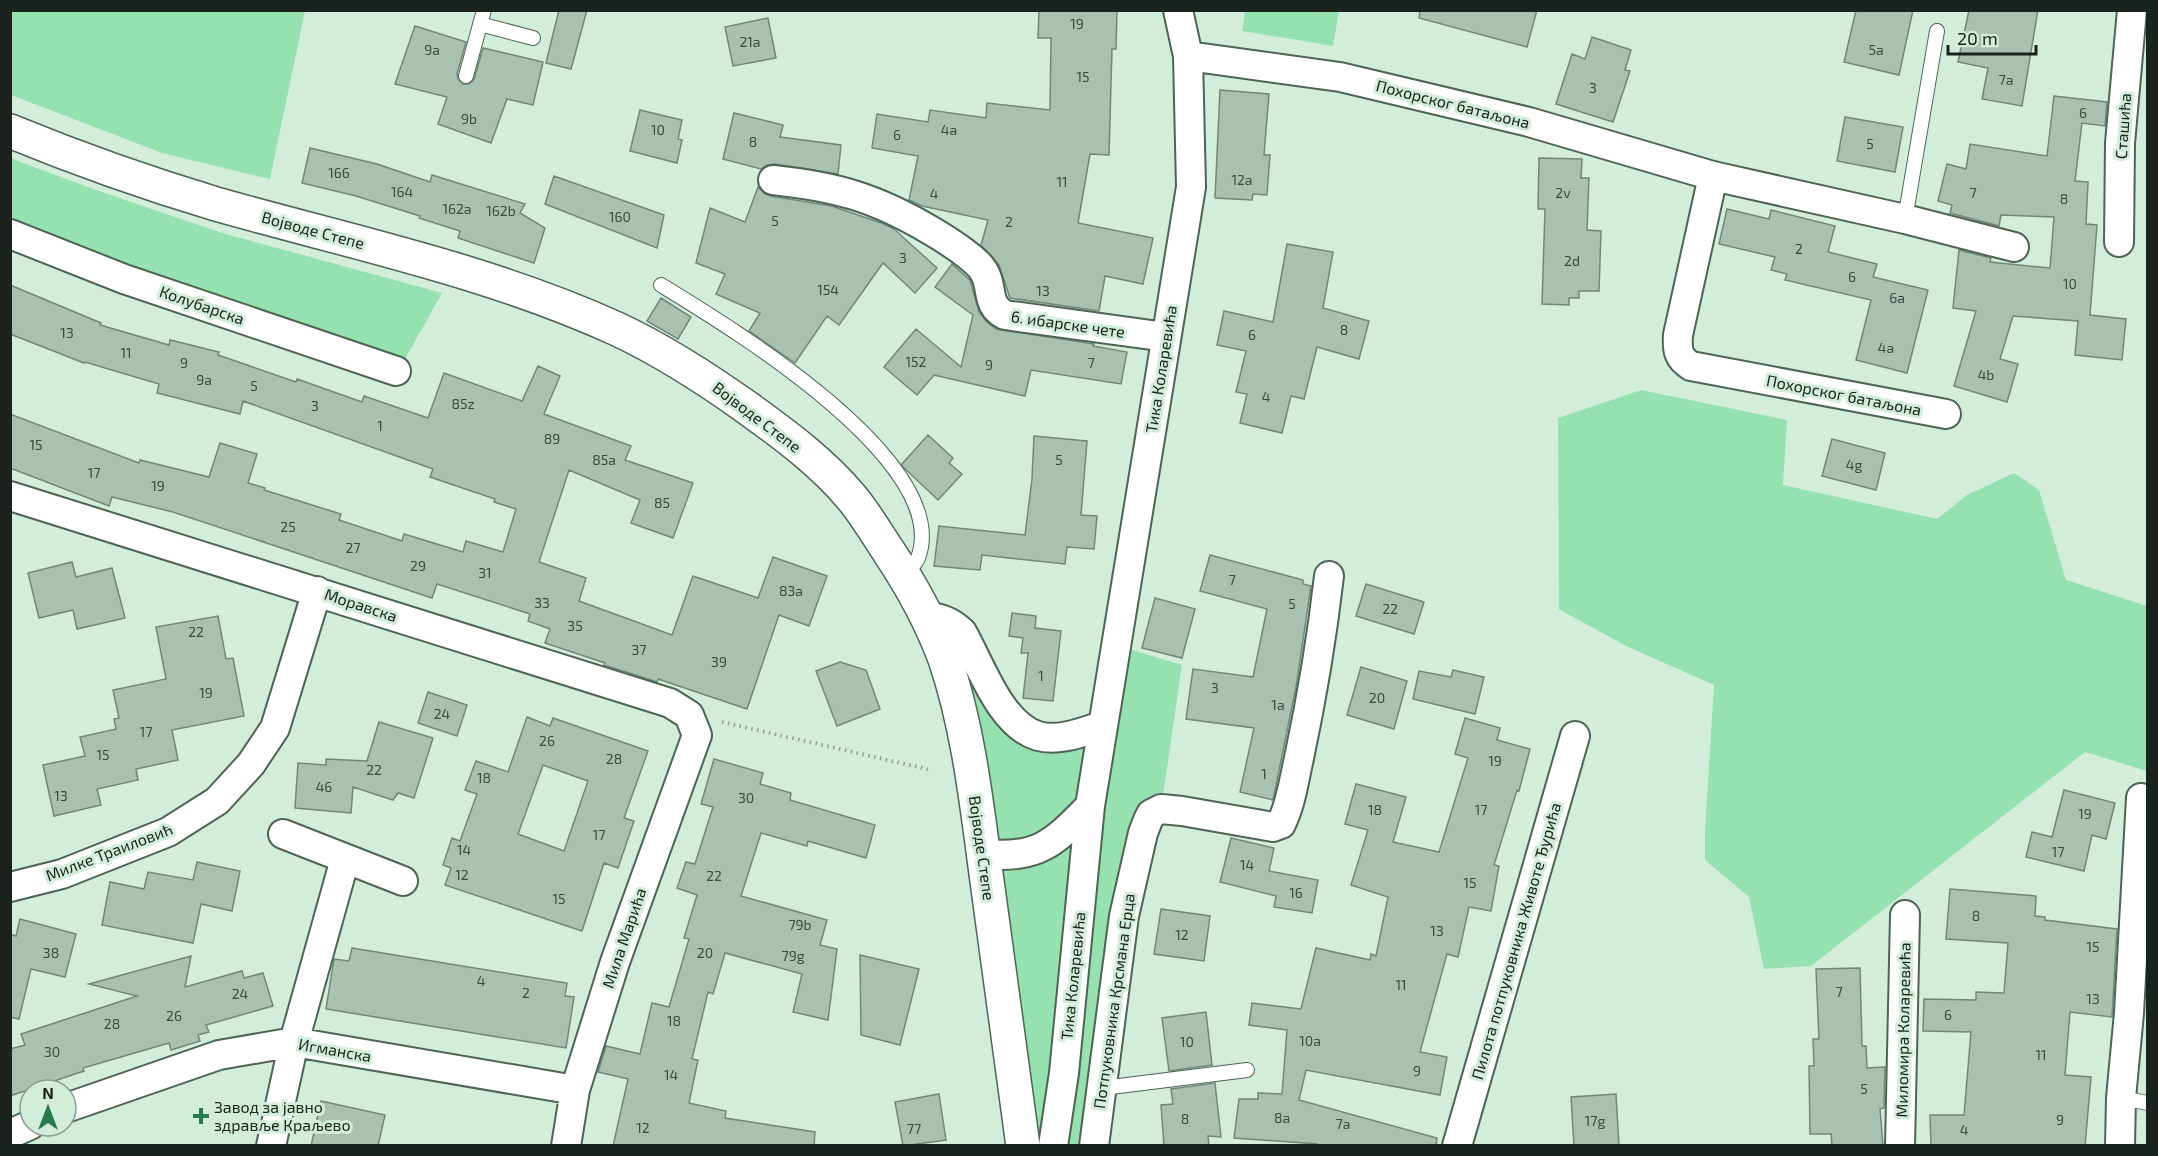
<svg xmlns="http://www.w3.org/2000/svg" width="2158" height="1156" font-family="'Exo 2',sans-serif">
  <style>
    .green { fill: #95e1b0 }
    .building { fill: #a9c1b0; stroke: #718878; stroke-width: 1.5; fill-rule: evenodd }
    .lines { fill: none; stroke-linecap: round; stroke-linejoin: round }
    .service-casing { stroke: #4e6455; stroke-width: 16 }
    .minor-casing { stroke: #4e6455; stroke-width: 32 }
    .tertiary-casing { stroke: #4e6455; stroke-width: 36 }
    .path { stroke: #8fa295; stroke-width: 4; stroke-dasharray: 1.5 4.5; stroke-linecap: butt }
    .service { stroke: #fff; stroke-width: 14 }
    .minor { stroke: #fff; stroke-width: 28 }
    .tertiary { stroke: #fff; stroke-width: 33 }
    .poi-dot { fill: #267a4c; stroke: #d3eddb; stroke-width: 2 }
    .labels { text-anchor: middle; stroke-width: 6; stroke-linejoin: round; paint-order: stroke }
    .number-label { font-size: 14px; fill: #3e4a42 }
    .street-label { font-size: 16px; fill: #1a231d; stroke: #d3eddb }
    .poi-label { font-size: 16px; fill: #1a231d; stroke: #d3eddb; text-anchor: start }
  </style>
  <rect width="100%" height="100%" fill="#d3eddb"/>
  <path class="green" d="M10 11H305L270 179 162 153 11 95Z
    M1245 11H1339L1333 46 1242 31Z
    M10 158 93 189 222 233 442 293 400 368 11 234Z
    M1641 390 1787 420 1783 485 1937 519 1967 495 2014 473 2039 490 2066 580 2147 606V771L2085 752 1811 966 1764 969 1749 897 1705 860V830L1714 685 1626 646 1559 609 1558 418Z
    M941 618 1015 722 1102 726 1116 645 1182 665 1161 809 1151 814 1094 1145H1023Z"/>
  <path class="building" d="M559 10H587L571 69 546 63Z
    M1039 10H1117L1116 49H1112L1109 155 1090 154 1078 223 1153 238 1143 284 1105 276 1099 311 1010 298 999 265 981 245 988 220 922 206 909 200 918 156 872 148 877 114 928 122 930 110 986 118 987 103 1050 110 1051 38H1038Z
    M1420 10H1537L1527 47 1419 18Z
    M1856 10H1913L1899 75 1844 62Z
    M1969 10H2038L2022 106 1982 99 1988 68 1958 62Z
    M768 18 776 58 733 66 725 27Z
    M415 26 466 42 457 74 458 79 463 84H469L474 79 483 48 543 62 533 105 507 99 491 143 438 124 447 97 395 84Z
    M1592 37 1631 50 1625 70 1630 71 1613 122 1556 104 1572 54 1585 59Z
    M1220 90 1269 94 1264 155H1270L1267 195 1253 194 1252 200 1215 198Z
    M2054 96 2107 102 2105 126 2082 123 2075 181 2088 182 2086 224 2097 225 2090 315 2126 319 2122 360 2075 355 2078 321 2013 316 2000 359 2018 364 2007 402 1954 386 1976 311 1953 308 1959 250 1991 258 1990 262 2050 268 2054 217 2001 215 1999 226 1950 213 1952 205 1938 201 1947 164 1966 169 1970 144 2047 156Z
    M640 110 682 120 678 139 682 140 677 163 630 151Z
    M734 113 783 125 780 137 841 145 838 174 775 164 767 165 761 169 723 159Z
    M1845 117 1903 127 1895 172 1837 161Z
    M310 148 377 164 430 182 432 175 525 204 520 213 545 228 534 263 458 238 460 231 419 218 420 216 356 196 302 183Z
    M1539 158 1582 159 1581 178H1589L1587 230 1601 231 1599 291H1579V298H1569V305L1542 304 1545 209H1538Z
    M554 176 664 215 657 248 545 204Z
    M758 187 764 193 770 196 832 206 884 224 894 229 937 268 915 293 883 263 839 325 827 316 795 363 749 331 760 313 716 294 725 274 696 263 710 208 745 222Z
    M1727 209 1769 219 1771 210 1835 226 1828 252 1877 264 1873 277 1928 290 1907 373 1856 360 1871 300 1785 280 1787 274 1771 270 1775 257 1719 244Z
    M1287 244 1333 252 1323 308 1369 321 1359 359 1317 347 1304 399 1291 396 1282 433 1240 423 1247 394 1236 392 1246 351 1217 345 1224 311 1273 322Z
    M952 264 970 280 979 312 986 321 996 329 1094 344 1093 346 1127 352 1121 384 1031 370 1025 396 934 375 917 395 884 367 916 329 961 367 973 315 935 287Z
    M10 285 101 323 100 325 169 345 170 340 219 352 218 355 296 382 297 379 362 402 364 396 428 418 444 373 522 401 538 366 560 376 544 414 631 446 625 460 693 483 673 538 631 523 640 500 569 470 539 562 586 578 579 601 672 635 693 576 758 598 773 557 827 576 809 626 779 615 747 709 658 679 657 682 604 665 605 663 545 643 550 629 528 621 530 614 437 584 432 598 173 512 112 497 109 506 10 468V414L139 463 140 460 209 477 220 443 257 454 248 483 265 488 264 490 341 514 339 520 402 541 404 534 463 552 466 541 503 552 516 509 494 502 495 499 430 477 433 469 243 401 240 414 157 393 159 384 85 362 84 363 10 334Z
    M661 298 691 317 678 339 647 321Z
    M928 435 953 458 949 463 962 474 938 500 901 465Z
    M1034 436 1087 441 1081 515 1097 516 1094 549 1067 547 1065 564 982 555 980 570 934 566 939 526 1025 535 1032 479Z
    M1832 439 1885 453 1876 490 1822 476Z
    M1210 555 1303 580V584L1311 586 1296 687 1273 800 1240 792 1254 728 1186 719 1193 669 1253 677 1267 609 1200 591Z
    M72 562 76 577 112 568 125 618 77 629 73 610 39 618 28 573Z
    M1366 584 1424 602 1414 634 1356 616Z
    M1155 598 1195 609 1182 658 1142 648Z
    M1012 613 1036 616 1035 628 1061 631 1053 701 1023 698 1028 653H1021L1023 638 1009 636Z
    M218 616 226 659 233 658 244 716 172 730 178 760 136 769 138 780 97 789 101 805 54 816 43 765 85 756 80 737 116 729 114 719 119 718 113 690 166 679 156 627Z
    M840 662 866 670 880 709 837 726 816 671Z
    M1361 667 1407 681 1394 729 1347 715Z
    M1453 670 1484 677 1475 714 1413 699 1419 671 1451 677Z
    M428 692 467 705 457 736 418 723Z
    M527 717 550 726 553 718 648 751 624 818 634 821 618 868 604 863 582 931 445 885 451 868 443 865 452 838 460 841 477 794 465 790 476 761 508 772ZM543 765 588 781 564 851 518 834Z
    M1465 718 1500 728 1497 740 1530 749 1519 791 1517 790 1494 865 1499 866 1491 911 1469 907 1458 957 1447 954 1420 1052 1447 1057 1440 1095 1306 1070 1299 1100 1437 1138 1436 1146H1317V1144L1234 1138 1239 1099H1258V1093L1282 1094 1287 1030 1249 1025 1252 1003 1301 1009 1316 948 1370 960 1371 954 1376 956 1388 897 1351 885 1368 830 1345 824 1356 784 1406 797 1393 842 1439 852 1468 758 1455 754Z
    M379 722 433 738 414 798 398 793 393 800 353 787 351 813 295 808 298 763 326 765V759L367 761Z
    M714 759 763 773 760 784 791 793 790 800 875 825 866 858 808 841 807 846 761 833 741 896 827 920 820 945 837 949 828 1020 793 1012 802 974 725 953 713 994 708 992 692 1059 698 1060 689 1103 726 1111 725 1118 815 1132 814 1146H613L628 1079 598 1072 606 1046 640 1054 652 1003 669 1007 689 939 684 938 697 895 677 888 686 862 695 864 713 807 701 804Z
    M2064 790 2115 803 2106 839 2092 835 2084 871 2026 857 2032 832 2052 837Z
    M1231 838 1274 848 1269 871 1318 880 1312 913 1274 907 1276 896 1220 882Z
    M197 862 240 871 232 911 201 904 193 943 102 925 110 882 144 889 148 872 193 880Z
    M1950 889 2036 896 2035 916 2045 917V920L2117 929 2112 1017 2070 1012 2065 1075 2091 1077 2085 1146H1931L1930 1115H1964L1971 1032 1923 1031 1924 999 1976 1000V992L2004 993 2008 943 1946 939Z
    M1161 909 1210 916 1204 961 1154 954Z
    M20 919 76 934 65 977 31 969 19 1019 10 1017V934L16 936Z
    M352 948 567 983 565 996 574 997 566 1048 326 1009 334 959 349 961Z
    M860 955 919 969 900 1045 861 1035Z
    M191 956 185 987 242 971 244 978 263 973 273 1006 206 1025 209 1032 198 1035 200 1041 171 1050 169 1043 83 1068 84 1071 10 1096V1049L25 1045 21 1034 137 996 89 984Z
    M1860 968 1862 1046H1866L1867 1068 1885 1067 1884 1108 1880 1109 1883 1146H1832L1831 1134H1810L1809 1066H1814L1813 1039H1819L1816 969Z
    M1206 1012 1212 1065 1169 1071 1162 1018Z
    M1215 1083 1221 1137 1208 1136 1209 1146H1164L1161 1105 1173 1104 1171 1089Z
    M939 1094 946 1140 903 1146 895 1102Z
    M1616 1094 1619 1146H1574L1571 1097Z
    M321 1101 385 1115 378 1146H311Z"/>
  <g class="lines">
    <g class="service-casing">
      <path id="service" d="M480 24 533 38
        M466 76 484 10
        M1905 219 1937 31
        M661 285C728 326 954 462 918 558 916 564 908 570 904 576
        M1103 1088 1247 1070
        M2121 1098 2148 1103"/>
    </g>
    <g class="minor-casing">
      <path id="minor" d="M1188 56 1340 77 1529 122 1713 176 1905 219 2014 247
        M1713 176 1678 335C1677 350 1678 358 1691 366L1946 414
        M773 180C837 187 874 197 930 230 947 240 965 251 979 265 996 283 983 304 1005 315L1166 337
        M10 234 124 279 396 371
        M2119 242 2120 143 2132 10
        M10 496 670 703 689 715 697 735 615 962 575 1090 566 1146
        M927 617C942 618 951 622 962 632 980 663 1000 725 1038 736 1058 742 1083 732 1102 726
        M283 834 403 881
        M984 854C1038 859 1053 844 1090 806
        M10 887 62 874 168 832 217 801 251 764 275 728 317 591
        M66 1108 219 1055 294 1042 575 1090
        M10 1134 30 1125
        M271 1146 294 1042 345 859
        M1053 1146 1064 1073 1090 806 1191 187 1188 56 1178 10
        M1094 1146 1124 916 1143 833 1148 820 1151 814 1161 809 1182 811 1273 827 1281 824C1291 804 1294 780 1299 758 1312 697 1322 637 1329 576
        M1457 1146 1575 736
        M1900 1146 1905 915
        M2120 1146 2121 1098 2129 1013 2141 798"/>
    </g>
    <g class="tertiary-casing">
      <path id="tertiary" d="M10 131C78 159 146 183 216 204 350 242 490 271 617 329 664 351 707 379 749 409 785 435 823 463 852 498 866 515 877 534 889 552 911 585 931 621 945 659 969 730 977 807 987 881 999 969 1011 1057 1023 1146"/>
    </g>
    <path class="path" d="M722 722 931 770"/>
    <use href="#service" class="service"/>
    <use href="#minor" class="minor"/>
    <use href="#tertiary" class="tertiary"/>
  </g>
  <path class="poi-dot" d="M198 1107h6v6h6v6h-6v6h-6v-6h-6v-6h6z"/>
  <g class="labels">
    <g class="number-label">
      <text x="1077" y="29">19</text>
      <text x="750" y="47">21a</text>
      <text x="432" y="55">9a</text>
      <text x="1876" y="55">5a</text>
      <text x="1083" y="82">15</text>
      <text x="2006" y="85">7a</text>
      <text x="1593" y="93">3</text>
      <text x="2083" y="118">6</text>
      <text x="469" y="124">9b</text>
      <text x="658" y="135">10</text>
      <text x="949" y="135">4a</text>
      <text x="897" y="140">6</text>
      <text x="753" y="147">8</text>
      <text x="1870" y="149">5</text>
      <text x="339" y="178">166</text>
      <text x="1242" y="185">12a</text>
      <text x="1062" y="187">11</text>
      <text x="402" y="197">164</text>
      <text x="1563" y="198">2v</text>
      <text x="1973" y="198">7</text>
      <text x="934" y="199">4</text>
      <text x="2064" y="204">8</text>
      <text x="457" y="214">162a</text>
      <text x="501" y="216">162b</text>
      <text x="620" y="222">160</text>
      <text x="775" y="226">5</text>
      <text x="1009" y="227">2</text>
      <text x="1799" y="254">2</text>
      <text x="903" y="263">3</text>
      <text x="1572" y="266">2d</text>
      <text x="1852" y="282">6</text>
      <text x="2070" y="289">10</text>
      <text x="828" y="295">154</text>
      <text x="1043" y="296">13</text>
      <text x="1897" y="303">6a</text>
      <text x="1344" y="335">8</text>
      <text x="67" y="338">13</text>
      <text x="1252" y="340">6</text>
      <text x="1886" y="353">4a</text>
      <text x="126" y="358">11</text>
      <text x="916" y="367">152</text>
      <text x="184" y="368">9</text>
      <text x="1091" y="368">7</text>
      <text x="989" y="370">9</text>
      <text x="1986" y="380">4b</text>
      <text x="204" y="385">9a</text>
      <text x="254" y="391">5</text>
      <text x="1266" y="402">4</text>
      <text x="463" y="409">85z</text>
      <text x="315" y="411">3</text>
      <text x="380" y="431">1</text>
      <text x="552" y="444">89</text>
      <text x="36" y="450">15</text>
      <text x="604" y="465">85a</text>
      <text x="1059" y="465">5</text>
      <text x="1854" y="470">4g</text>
      <text x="94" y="478">17</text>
      <text x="158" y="491">19</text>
      <text x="662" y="508">85</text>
      <text x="288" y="532">25</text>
      <text x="353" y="553">27</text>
      <text x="418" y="571">29</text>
      <text x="485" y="578">31</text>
      <text x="1232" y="585">7</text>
      <text x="791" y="596">83a</text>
      <text x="542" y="608">33</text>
      <text x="1292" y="609">5</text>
      <text x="1390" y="614">22</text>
      <text x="575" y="631">35</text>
      <text x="196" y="637">22</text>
      <text x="639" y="655">37</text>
      <text x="719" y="667">39</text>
      <text x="1041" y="681">1</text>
      <text x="1215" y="693">3</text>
      <text x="206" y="698">19</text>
      <text x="1377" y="703">20</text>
      <text x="1278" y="710">1a</text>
      <text x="442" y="719">24</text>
      <text x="146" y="737">17</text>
      <text x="547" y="746">26</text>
      <text x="103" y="760">15</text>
      <text x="614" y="764">28</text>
      <text x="1495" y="766">19</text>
      <text x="374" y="775">22</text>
      <text x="1264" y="779">1</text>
      <text x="484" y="783">18</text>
      <text x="324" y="792">46</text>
      <text x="61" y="801">13</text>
      <text x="746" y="803">30</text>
      <text x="1375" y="815">18</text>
      <text x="1481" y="815">17</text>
      <text x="2085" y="819">19</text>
      <text x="599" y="840">17</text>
      <text x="464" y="855">14</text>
      <text x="2058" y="857">17</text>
      <text x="1247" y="870">14</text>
      <text x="462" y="880">12</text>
      <text x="714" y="881">22</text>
      <text x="1470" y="888">15</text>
      <text x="1296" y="898">16</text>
      <text x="559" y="904">15</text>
      <text x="1976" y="921">8</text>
      <text x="800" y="930">79b</text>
      <text x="1437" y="936">13</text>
      <text x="1182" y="940">12</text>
      <text x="2093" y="952">15</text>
      <text x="51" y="958">38</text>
      <text x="705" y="958">20</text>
      <text x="793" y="961">79g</text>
      <text x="481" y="986">4</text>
      <text x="1401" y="990">11</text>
      <text x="1839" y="997">7</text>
      <text x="526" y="998">2</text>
      <text x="240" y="999">24</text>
      <text x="2093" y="1004">13</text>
      <text x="1948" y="1020">6</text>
      <text x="174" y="1021">26</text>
      <text x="674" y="1026">18</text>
      <text x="112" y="1029">28</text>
      <text x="1310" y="1046">10a</text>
      <text x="1187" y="1047">10</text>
      <text x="52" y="1057">30</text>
      <text x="2041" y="1060">11</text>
      <text x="1417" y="1076">9</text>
      <text x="671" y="1080">14</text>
      <text x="1864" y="1094">5</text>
      <text x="1282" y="1123">8a</text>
      <text x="1185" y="1124">8</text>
      <text x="2060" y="1125">9</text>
      <text x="1595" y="1126">17g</text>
      <text x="1343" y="1129">7a</text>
      <text x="643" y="1133">12</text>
      <text x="914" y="1134">77</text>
      <text x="1964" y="1135">4</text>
    </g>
    <g class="street-label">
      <text transform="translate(1453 104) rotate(14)" y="6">Похорског батаљона</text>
      <text transform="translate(2123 126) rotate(-86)" y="6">Сташића</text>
      <text transform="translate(313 230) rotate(15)" y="6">Војводе Степе</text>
      <text transform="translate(202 305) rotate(19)" y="6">Колубарска</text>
      <text transform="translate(1068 324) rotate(8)" y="6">6. ибарске чете</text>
      <text transform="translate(1161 369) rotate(-81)" y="6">Тика Коларевића</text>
      <text transform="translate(1844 395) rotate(11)" y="6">Похорског батаљона</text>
      <text transform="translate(757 417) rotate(37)" y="6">Војводе Степе</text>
      <text transform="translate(361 605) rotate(18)" y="6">Моравска</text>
      <text transform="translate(982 848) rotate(82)" y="6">Војводе Степе</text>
      <text transform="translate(109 852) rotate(-21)" y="6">Милке Траиловић</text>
      <text transform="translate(624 938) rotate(-71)" y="6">Мила Марића</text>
      <text transform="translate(1516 941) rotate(-74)" y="6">Пилота потпуковника Животе Ђурића</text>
      <text transform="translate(1073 976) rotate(-84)" y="6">Тика Коларевића</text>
      <text transform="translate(1114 1001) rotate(-82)" y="6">Потпуковника Крсмана Ерца</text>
      <text transform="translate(1903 1030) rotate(-89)" y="6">Миломира Коларевића</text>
      <text transform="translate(335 1050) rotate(10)" y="6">Игманска</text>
    </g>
    <g class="poi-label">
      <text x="214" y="1113">Завод за јавно<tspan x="214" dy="18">здравље Краљево</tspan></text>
    </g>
  </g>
  <rect width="2158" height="1156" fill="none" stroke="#1a231d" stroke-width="24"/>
  <g transform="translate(48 1108)"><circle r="28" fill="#d3eddb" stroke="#899c8f" stroke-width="1.5"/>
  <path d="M0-4.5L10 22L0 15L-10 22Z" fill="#267a4c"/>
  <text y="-9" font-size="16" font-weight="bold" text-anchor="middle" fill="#1a231d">N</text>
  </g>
  <path d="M1948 45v9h88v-9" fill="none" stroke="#1a231d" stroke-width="3"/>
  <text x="1957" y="45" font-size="18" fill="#1a231d" stroke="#d3eddb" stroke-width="4.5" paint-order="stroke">20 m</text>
</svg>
